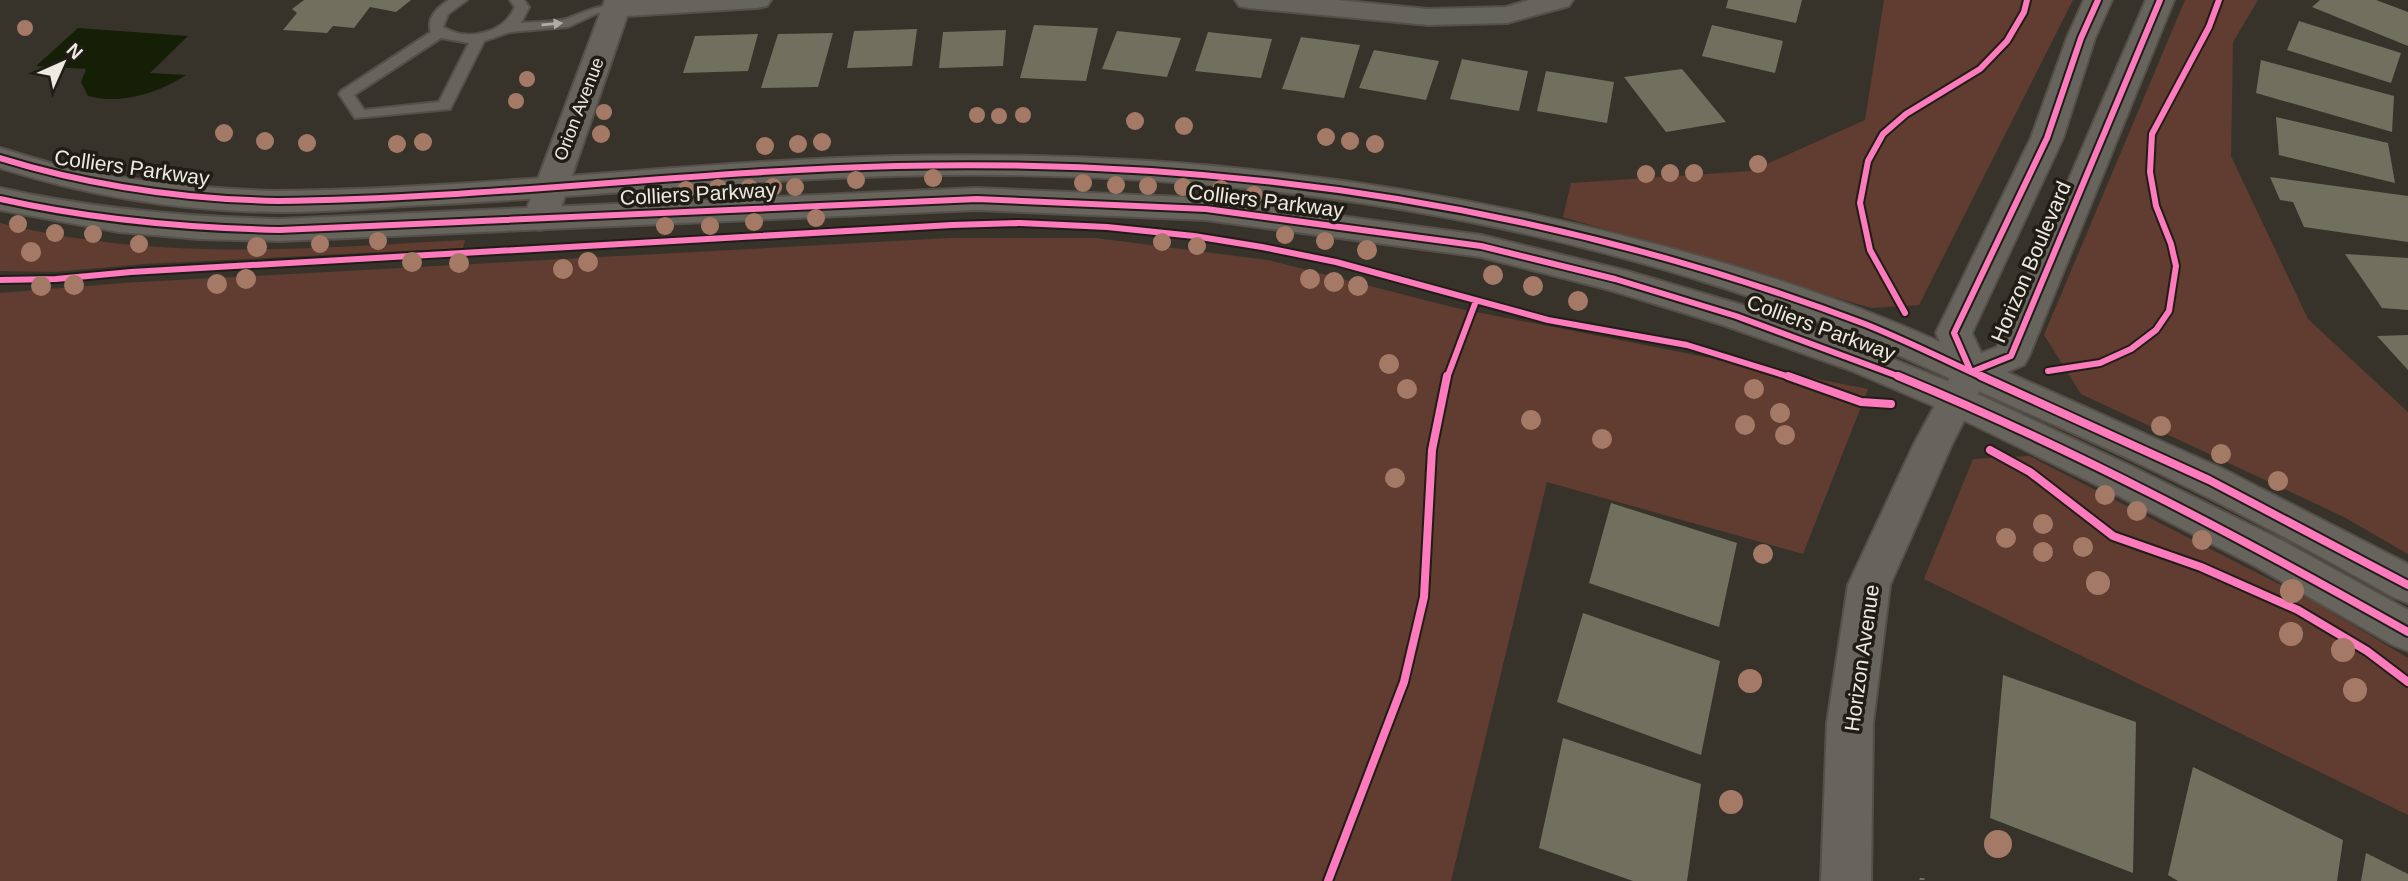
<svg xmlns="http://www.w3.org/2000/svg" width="2408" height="881" font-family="Arial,sans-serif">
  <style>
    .green { fill: #603d30 }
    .water { fill: #141f06 }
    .building { fill: #71705f }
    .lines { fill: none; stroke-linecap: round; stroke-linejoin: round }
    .service-casing { stroke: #545049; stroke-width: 4 }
    .minor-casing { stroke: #545049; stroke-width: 4 }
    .tertiary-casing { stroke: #545049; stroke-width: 4 }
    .path { stroke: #726e68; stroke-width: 5; stroke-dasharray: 2 6; stroke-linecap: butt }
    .service { fill: #67635d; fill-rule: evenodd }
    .minor { fill: #67635d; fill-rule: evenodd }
    .tertiary { fill: #67635d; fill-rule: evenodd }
    .cycleway-far1-casing { stroke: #201d16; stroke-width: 10 }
    .cycleway-casing { stroke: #201d16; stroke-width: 12 }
    .cycleway-far1 { stroke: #fd7abc; stroke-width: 6 }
    .cycleway { stroke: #fd7abc; stroke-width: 8 }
    .tree { fill: #a47a67 }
    .oneway { fill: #b1ada5 }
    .labels { text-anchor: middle; stroke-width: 7; stroke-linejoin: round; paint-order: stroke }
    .far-street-label { font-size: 18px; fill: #eeeae0; stroke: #201d16 }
    .street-label { font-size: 21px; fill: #eeeae0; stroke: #201d16 }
  </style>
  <rect width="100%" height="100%" fill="#37332b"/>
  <path class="green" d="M1884 0H2073L1919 305 1871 308 1563 217 1571 183 1751 171 1865 120Z
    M2185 0H2258L2233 42 2231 156 2308 319 2408 412V554L2344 517 2081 394 2044 335Z
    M0 223C160 262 303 249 465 240L463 248 145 264 54 272 0 271Z
    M951 238H1095L1268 260 1456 308 1868 389 1803 554 1547 482 1451 881H0V293L123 283Z
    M2029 456 2316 603 2408 658V815L1924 579 1973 459Z"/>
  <path class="water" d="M78 28 188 36 150 73 186 75C158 93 121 105 88 96L81 82 86 69 36 66Z"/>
  <path class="building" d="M304 0H411L396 12 370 7 354 28 333 26 327 33 283 30 297 13 292 9Z
    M1728 0H1802L1796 23 1726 8Z
    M2320 0H2376L2408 12V46L2312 7Z
    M2299 21 2401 53 2391 83 2287 50Z
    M1034 25 1098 28 1086 81 1020 78Z
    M1712 25 1783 41 1775 73 1702 56Z
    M917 29 912 66 847 68 854 31Z
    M1006 30 1003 66 939 68 943 32Z
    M1117 31 1181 38 1167 77 1102 69Z
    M1208 32 1272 39 1261 78 1195 71Z
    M833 33 818 87 761 88 778 34Z
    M758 34 748 71 683 73 695 36Z
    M1301 37 1360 45 1344 98 1282 89Z
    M1374 50 1439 61 1426 100 1359 88Z
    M1462 59 1528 71 1519 111 1450 99Z
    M2261 60 2394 96 2392 132 2256 93Z
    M1682 69 1726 122 1666 132 1624 77Z
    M1546 71 1614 82 1607 123 1537 111Z
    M2276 117 2388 143 2395 183 2279 155Z
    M2270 177 2408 196V242L2304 227 2293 202 2280 200Z
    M2345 254 2408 258V310L2382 308Z
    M2408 335V370L2377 336Z
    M1611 503 1737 543 1719 627 1589 583Z
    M1583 613 1720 661 1701 755 1557 702Z
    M2003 675 2136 722 2133 873 1990 818Z
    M1563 738 1701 784 1687 881H1633L1539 848Z
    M2193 767 2343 840 2337 881H2178L2168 875Z
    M2366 853 2408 874V881H2361Z"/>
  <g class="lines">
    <g class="service-casing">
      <path id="service" d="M449 0H467L448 14 443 27C467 42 504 34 515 7L510 0H524L529 7 521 23C535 21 552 23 566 19 583 13 606 0 623 8L616 12 598 13 568 27 510 32 484 41 450 109 355 118 339 94 341 91 431 32C426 18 438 7 449 0ZM441 38 469 43 439 102 364 110 354 95Z"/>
    </g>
    <g class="minor-casing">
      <path id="minor" d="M605 0H771L767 6 757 8 627 16 557 219 552 227 540 230 528 227 523 219Z
        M1235 0H1337L1428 9 1506 7 1529 0H1573L1569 6 1507 23 1428 25 1249 8 1239 6Z
        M1971 359 1984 362 1989 372 1952 444 1890 585 1873 723 1871 881H1821L1827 723 1848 585 1914 444 1953 372 1958 362Z"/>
    </g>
    <g class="tertiary-casing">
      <path id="tertiary" d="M2084 0H2112L2095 38 2063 138 1972 333 1981 353 1997 347 2146 0H2174L2029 356 2024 365 2007 372 2223 469 2408 564V603L2393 597C2310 550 2226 505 2140 464 2080 435 2018 409 1958 382 1882 347 1807 315 1727 289 1458 201 1174 168 892 176 742 180 593 196 444 204 390 206 336 212 282 212 187 212 91 197 0 168V148C21 154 41 161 62 166 132 182 205 189 277 191 483 189 689 161 895 156 1148 150 1398 176 1643 241 1744 267 1845 299 1940 342L1936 333 2031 138 2067 38Z
        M0 188C93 209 185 217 280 219L977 188 1206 198 1481 235 1627 271 1749 307 1876 352 1969 390 2133 467 2283 541 2408 610V651L2393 645 2253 565 2105 489 1943 410 1850 370 1723 325 1610 290 1481 257 1206 220 977 210 280 241 199 239 119 232 0 210Z"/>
    </g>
    <path class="path" d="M1922 878V881"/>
    <use href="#service" class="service"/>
    <use href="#minor" class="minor"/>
    <use href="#tertiary" class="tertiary"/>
    <g class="cycleway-far1-casing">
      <path id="cycleway-far1" d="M0 158C90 186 183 199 277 201 484 199 690 171 896 166 1227 158 1555 206 1865 324 1905 340 1945 360 1984 378
        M0 199C93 220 185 228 280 230L977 199 1206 209 1481 246 1615 279 1736 316 1903 378
        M0 280 56 279 131 272 952 225 1020 223 1107 227 1194 236 1262 247 1336 262 1548 320 1687 345 1793 378
        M1905 313 1870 250 1860 203 1868 161 1883 134 1906 114 1980 69 2007 41 2024 12 2027 0
        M2048 371 2100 363 2131 349 2156 330 2169 311 2176 266 2171 244 2156 206 2150 172 2152 134 2209 27 2219 0
        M1971 372 2011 356 2160 0
        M1971 372 1954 333 2047 138 2081 38 2098 0
        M1447 378 1476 301"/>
    </g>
    <g class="cycleway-casing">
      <path id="cycleway" d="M1788 376 1861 402 1891 404
        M1898 376C2074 449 2243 539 2408 632
        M1981 376 2209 480 2408 585
        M1990 450 2030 472 2113 536 2201 567 2298 610 2367 651 2408 682
        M1328 881 1404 682 1424 597 1432 450 1447 376"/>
    </g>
    <use href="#cycleway-far1" class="cycleway-far1"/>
    <use href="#cycleway" class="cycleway"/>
  </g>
  <g class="tree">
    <circle cx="25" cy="28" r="8"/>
    <circle cx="527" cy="79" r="8"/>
    <circle cx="516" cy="101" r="8"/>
    <circle cx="604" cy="112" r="8"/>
    <circle cx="977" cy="115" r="8"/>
    <circle cx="1023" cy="115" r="8"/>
    <circle cx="999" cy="116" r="8"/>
    <circle cx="1135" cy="121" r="9"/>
    <circle cx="1184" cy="126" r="9"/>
    <circle cx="224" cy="133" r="9"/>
    <circle cx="601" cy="134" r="9"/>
    <circle cx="1326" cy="137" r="9"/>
    <circle cx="265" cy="141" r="9"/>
    <circle cx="1350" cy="141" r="9"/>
    <circle cx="423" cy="142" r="9"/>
    <circle cx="822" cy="142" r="9"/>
    <circle cx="307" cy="143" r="9"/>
    <circle cx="397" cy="144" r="9"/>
    <circle cx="798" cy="144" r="9"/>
    <circle cx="1375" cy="144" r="9"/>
    <circle cx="765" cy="146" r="9"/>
    <circle cx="1758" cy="164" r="9"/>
    <circle cx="1670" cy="173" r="9"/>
    <circle cx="1694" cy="173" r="9"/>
    <circle cx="1646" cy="174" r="9"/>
    <circle cx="933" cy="178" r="9"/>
    <circle cx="856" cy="180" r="9"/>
    <circle cx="1083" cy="183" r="9"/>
    <circle cx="1116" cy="185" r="9"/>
    <circle cx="1148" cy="186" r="9"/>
    <circle cx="773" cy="187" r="9"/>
    <circle cx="795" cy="187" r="9"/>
    <circle cx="1183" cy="187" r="9"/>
    <circle cx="718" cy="188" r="9"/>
    <circle cx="749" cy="188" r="9"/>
    <circle cx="1221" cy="189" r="9"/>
    <circle cx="686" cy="190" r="9"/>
    <circle cx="1254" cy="195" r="9"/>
    <circle cx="816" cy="218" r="9"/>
    <circle cx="754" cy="222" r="9"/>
    <circle cx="18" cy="224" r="9"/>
    <circle cx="665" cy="226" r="9"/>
    <circle cx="710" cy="226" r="9"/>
    <circle cx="55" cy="233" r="9"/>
    <circle cx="93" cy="234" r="9"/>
    <circle cx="1285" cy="235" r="9"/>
    <circle cx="378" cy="241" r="9"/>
    <circle cx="1325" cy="241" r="9"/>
    <circle cx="1162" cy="242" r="9"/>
    <circle cx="139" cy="244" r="9"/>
    <circle cx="320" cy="244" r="9"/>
    <circle cx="1197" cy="246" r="9"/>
    <circle cx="257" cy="247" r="10"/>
    <circle cx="1367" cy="250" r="10"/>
    <circle cx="31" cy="252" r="10"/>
    <circle cx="412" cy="262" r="10"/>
    <circle cx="588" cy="262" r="10"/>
    <circle cx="459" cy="263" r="10"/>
    <circle cx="563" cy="269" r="10"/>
    <circle cx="1493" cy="275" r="10"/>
    <circle cx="246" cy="279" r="10"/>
    <circle cx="1310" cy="279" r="10"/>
    <circle cx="1334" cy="282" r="10"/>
    <circle cx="217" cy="284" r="10"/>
    <circle cx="74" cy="285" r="10"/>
    <circle cx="41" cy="286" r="10"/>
    <circle cx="1358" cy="286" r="10"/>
    <circle cx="1533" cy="286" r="10"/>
    <circle cx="1578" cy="301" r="10"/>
    <circle cx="1389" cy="364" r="10"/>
    <circle cx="1407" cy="389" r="10"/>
    <circle cx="1754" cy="389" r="10"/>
    <circle cx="1780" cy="413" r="10"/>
    <circle cx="1531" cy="420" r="10"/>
    <circle cx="1745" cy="425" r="10"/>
    <circle cx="2161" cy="426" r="10"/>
    <circle cx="1785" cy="435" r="10"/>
    <circle cx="1602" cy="439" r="10"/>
    <circle cx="2221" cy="454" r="10"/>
    <circle cx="1395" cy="478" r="10"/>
    <circle cx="2278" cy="481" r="10"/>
    <circle cx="2105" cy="495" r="10"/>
    <circle cx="2137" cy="511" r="10"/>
    <circle cx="2043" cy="524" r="10"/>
    <circle cx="2006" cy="538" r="10"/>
    <circle cx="2202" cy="540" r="10"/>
    <circle cx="2083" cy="547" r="10"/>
    <circle cx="2043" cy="552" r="10"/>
    <circle cx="1763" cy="554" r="10"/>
    <circle cx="2098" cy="583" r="12"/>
    <circle cx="2292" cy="591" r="12"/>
    <circle cx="2291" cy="634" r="12"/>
    <circle cx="2343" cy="650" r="12"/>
    <circle cx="1750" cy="681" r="12"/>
    <circle cx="2355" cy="690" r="12"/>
    <circle cx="1731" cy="802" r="12"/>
    <circle cx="1998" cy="844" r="14"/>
  </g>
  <defs><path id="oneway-solid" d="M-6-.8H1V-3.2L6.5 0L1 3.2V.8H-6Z" transform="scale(1.75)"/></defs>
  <use class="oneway" href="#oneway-solid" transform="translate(552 24) rotate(-5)"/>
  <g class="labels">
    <g class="far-street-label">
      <text transform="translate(579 109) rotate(-69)" y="6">Orion Avenue</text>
    </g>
    <g class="street-label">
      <text transform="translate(132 168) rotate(8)" y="7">Colliers Parkway</text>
      <text transform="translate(698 194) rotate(-3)" y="7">Colliers Parkway</text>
      <text transform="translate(1266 201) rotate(7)" y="7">Colliers Parkway</text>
      <text transform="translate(2031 262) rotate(-67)" y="7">Horizon Boulevard</text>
      <text transform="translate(1821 328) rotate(20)" y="7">Colliers Parkway</text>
      <text transform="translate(1862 658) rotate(-82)" y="7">Horizon Avenue</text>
    </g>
  </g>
  <g transform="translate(63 63) rotate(45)" stroke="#201d16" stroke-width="5" paint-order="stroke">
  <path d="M0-5L12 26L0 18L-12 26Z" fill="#eeeae0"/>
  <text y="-10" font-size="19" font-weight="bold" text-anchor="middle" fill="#eeeae0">N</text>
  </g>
</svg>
